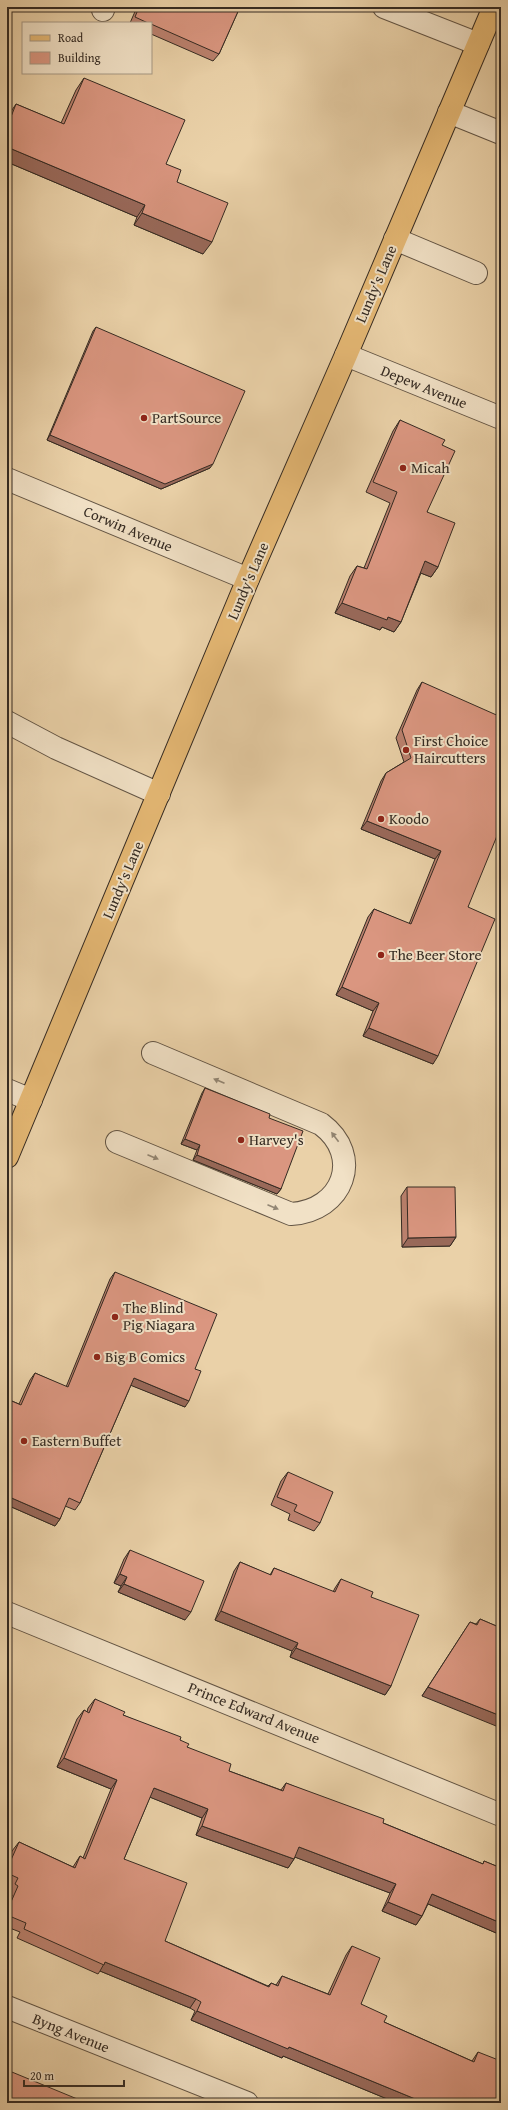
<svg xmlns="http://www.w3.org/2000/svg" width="508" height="2110" viewBox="0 0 508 2110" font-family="'Gentium Book Plus',serif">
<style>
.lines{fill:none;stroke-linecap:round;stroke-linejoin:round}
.minor-casing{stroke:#625444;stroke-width:24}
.major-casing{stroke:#342a22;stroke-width:24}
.minor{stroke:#f1e1c6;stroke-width:22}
.major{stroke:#e5b874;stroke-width:22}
.wall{fill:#bb816e;stroke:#342a22}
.shaded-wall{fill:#99695a;stroke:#342a22}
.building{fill:#da9680;stroke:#342a22}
.oneway{fill:#928674}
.poi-dot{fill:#8f2418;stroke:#f1e1c6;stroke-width:1.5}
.labels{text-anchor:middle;stroke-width:4;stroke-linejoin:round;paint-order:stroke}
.street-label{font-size:15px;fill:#342a22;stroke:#f1e1c6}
.poi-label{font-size:15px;fill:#342a22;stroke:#f1e1c6;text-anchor:start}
</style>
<rect width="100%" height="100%" fill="#ead1a8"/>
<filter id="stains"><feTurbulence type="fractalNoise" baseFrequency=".005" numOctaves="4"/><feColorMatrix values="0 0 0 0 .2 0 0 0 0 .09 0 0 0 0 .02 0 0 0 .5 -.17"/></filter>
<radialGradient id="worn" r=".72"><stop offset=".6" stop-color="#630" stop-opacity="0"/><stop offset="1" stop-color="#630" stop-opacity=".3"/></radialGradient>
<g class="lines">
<!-- minor casing -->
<g class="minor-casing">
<path id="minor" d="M 384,7 L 478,44
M 103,10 L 104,7
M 449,112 L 501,133
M 395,239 L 476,273
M 346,355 L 501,418
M 7,479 L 248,579
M 7,722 L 56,748 L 159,794
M 7,1090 L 31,1100
M 117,1142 L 291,1214 C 343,1211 364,1156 321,1124 L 153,1053
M 7,1613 L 501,1815
M 7,2007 L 247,2103"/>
</g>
<!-- major casing -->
<g class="major-casing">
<path id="major" d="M 7,1157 L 248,579 L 346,355 L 494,7"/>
</g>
<!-- minor -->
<use href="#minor" class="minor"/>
<!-- major -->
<use href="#major" class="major"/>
</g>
<!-- wall -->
<path class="wall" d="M 137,7 L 240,7 L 219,54 L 213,61 L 151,34 L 151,23 L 130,23 Z
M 84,78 L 166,164 L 177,182 L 203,254 L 134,225 L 137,217 L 7,162 L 7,118 L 8,116 L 16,104 L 61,123 L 76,90 Z
M 96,327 L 210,468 L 161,489 L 47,440 L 93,331 Z
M 400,420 L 442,445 L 427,512 L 438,567 L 431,577 L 421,573 L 401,622 L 394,632 L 382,627 L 380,630 L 335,613 L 350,576 L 357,566 L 364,568 L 390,503 L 366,492 L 393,431 Z
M 422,682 L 468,907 L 433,1064 L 363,1036 L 373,1011 L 336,995 L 368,917 L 374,909 L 409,924 L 435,859 L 361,829 L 381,781 L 386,773 L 404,762 L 396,738 L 417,690 Z
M 205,1088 L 269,1118 L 281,1189 L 277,1194 L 193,1160 L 197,1150 L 181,1144 L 202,1093 Z
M 407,1187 L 456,1237 L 450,1246 L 402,1247 L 401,1196 Z
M 115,1272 L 195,1369 L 185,1407 L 131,1385 L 80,1503 L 75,1510 L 65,1506 L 60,1519 L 55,1526 L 7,1505 L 7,1399 L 19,1404 L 30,1380 L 35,1373 L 66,1387 L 110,1279 Z
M 288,1472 L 320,1523 L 314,1531 L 288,1520 L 290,1514 L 271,1505 L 281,1481 Z
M 130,1550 L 185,1620 L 118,1592 L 121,1586 L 114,1583 L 124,1559 Z
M 240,1562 L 270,1575 L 274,1568 L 333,1592 L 335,1588 L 341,1579 L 371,1597 L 391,1686 L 385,1695 L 290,1657 L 292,1651 L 215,1620 L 234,1571 Z
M 480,1619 L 501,1628 L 422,1696 L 470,1622 L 476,1624 Z
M 95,1699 L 123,1715 L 180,1740 L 187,1747 L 229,1771 L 281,1790 L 286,1783 L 483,1864 L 484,1861 L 501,1868 L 501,1935 L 428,1904 L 422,1916 L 416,1925 L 382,1911 L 390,1893 L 295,1857 L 294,1859 L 288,1868 L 196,1835 L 202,1818 L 150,1797 L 124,1859 L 165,1941 L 268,1986 L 271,1983 L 276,1985 L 282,1976 L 328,1994 L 346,1955 L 352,1946 L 361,2004 L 384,2022 L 472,2061 L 478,2052 L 501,2103 L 397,2103 L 283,2056 L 282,2058 L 191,2020 L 195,2011 L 190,2008 L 100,1971 L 98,1974 L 17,1938 L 20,1932 L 7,1927 L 7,1906 L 12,1895 L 8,1893 L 11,1887 L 7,1885 L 7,1864 L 12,1851 L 19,1842 L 73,1867 L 80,1856 L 83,1858 L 111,1789 L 57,1767 L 77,1719 L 84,1710 L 87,1712 L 88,1708 Z"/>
<!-- shaded-wall -->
<path class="shaded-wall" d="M 7,147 L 145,205 L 137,217 L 7,162 Z
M 142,213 L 212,242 L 203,254 L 134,225 Z
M 50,435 L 213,464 L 210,468 L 161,489 L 47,440 Z
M 425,561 L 438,567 L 431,577 L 418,572 Z
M 342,603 L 388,617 L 401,622 L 394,632 L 382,627 L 380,630 L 335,613 Z
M 367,821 L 441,851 L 435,859 L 361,829 Z
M 342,987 L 379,1003 L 373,1011 L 336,995 Z
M 369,1028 L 438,1056 L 433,1064 L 363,1036 Z
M 185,1139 L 200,1145 L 197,1150 L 181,1144 Z
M 197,1155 L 281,1189 L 277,1194 L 193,1160 Z
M 456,1237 L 450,1246 L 402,1247 L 408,1238 Z
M 134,1378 L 189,1401 L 185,1407 L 130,1385 Z
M 7,1496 L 60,1519 L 55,1526 L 7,1505 Z
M 120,1574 L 127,1577 L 121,1586 L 114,1583 Z
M 124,1584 L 191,1612 L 185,1620 L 118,1592 Z
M 221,1611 L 298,1643 L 292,1651 L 215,1620 Z
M 296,1648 L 391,1686 L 385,1695 L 290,1657 Z
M 428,1687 L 501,1716 L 501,1728 L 422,1696 Z
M 64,1758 L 117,1780 L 111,1789 L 57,1767 Z
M 154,1788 L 208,1809 L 202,1818 L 147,1796 Z
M 202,1826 L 294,1859 L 288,1868 L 196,1835 Z
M 299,1847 L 396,1884 L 390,1893 L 292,1856 Z
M 432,1894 L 501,1923 L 501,1935 L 426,1903 Z
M 388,1902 L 422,1916 L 416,1925 L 382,1911 Z
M 105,1962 L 196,1999 L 190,2008 L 100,1971 Z
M 197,2011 L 289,2047 L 425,2103 L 397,2103 L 283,2056 L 282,2058 L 191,2020 Z"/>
<!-- building -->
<path class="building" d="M 139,7 L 240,7 L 219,54 L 151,24 L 151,23 L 148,23 L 135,17 Z
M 84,78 L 185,120 L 166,164 L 181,170 L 177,182 L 228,203 L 212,242 L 142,213 L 145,205 L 7,147 L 7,127 L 16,104 L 64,124 Z
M 7,211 L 11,213 L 7,223 Z
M 96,327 L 245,391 L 213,464 L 165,484 L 50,435 Z
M 400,420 L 445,440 L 442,445 L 455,451 L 427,512 L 455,523 L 438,567 L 425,561 L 401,622 L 388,617 L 387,620 L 342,603 L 357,566 L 367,569 L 397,492 L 373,482 Z
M 422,682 L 501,717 L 501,826 L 468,907 L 495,919 L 438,1056 L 369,1028 L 379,1003 L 342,987 L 374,909 L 411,924 L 441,851 L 367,821 L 386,773 L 411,758 L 402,730 Z
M 205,1088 L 270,1114 L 269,1118 L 303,1131 L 281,1189 L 197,1155 L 200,1145 L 185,1139 Z
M 407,1187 L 455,1187 L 456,1237 L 408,1238 Z
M 115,1272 L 217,1314 L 195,1369 L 201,1371 L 189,1401 L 134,1378 L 80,1503 L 69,1498 L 60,1519 L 7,1496 L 7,1399 L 21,1405 L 35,1373 L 68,1387 Z
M 288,1472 L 333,1492 L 320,1523 L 294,1511 L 297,1505 L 277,1497 Z
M 130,1550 L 204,1581 L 191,1612 L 124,1584 L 127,1577 L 120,1574 Z
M 240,1562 L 271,1575 L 274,1568 L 335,1592 L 341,1579 L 373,1592 L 371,1597 L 419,1615 L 391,1686 L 296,1648 L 298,1643 L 221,1611 Z
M 480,1619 L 501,1628 L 501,1716 L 428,1687 L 470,1622 L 477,1625 Z
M 95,1699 L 125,1712 L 123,1715 L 181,1737 L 180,1740 L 189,1744 L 187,1747 L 231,1764 L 229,1771 L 283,1791 L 286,1783 L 384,1819 L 383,1823 L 483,1864 L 484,1861 L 501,1868 L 501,1923 L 432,1894 L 422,1916 L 388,1902 L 396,1884 L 299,1847 L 294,1859 L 202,1826 L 208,1809 L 154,1788 L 124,1859 L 187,1883 L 165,1941 L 269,1987 L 271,1983 L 278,1986 L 282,1976 L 330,1995 L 352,1946 L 380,1958 L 361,2004 L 387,2016 L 384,2022 L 474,2062 L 478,2052 L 501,2061 L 501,2103 L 425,2103 L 289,2047 L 288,2049 L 197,2011 L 201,2002 L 196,1999 L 105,1962 L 104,1965 L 24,1929 L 26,1923 L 7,1915 L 7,1911 L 18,1886 L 15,1884 L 18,1878 L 7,1873 L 7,1869 L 19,1842 L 75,1868 L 80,1856 L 85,1859 L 117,1780 L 64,1758 L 84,1710 L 89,1713 Z
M 7,2070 L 87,2103 L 7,2103 Z"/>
<!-- one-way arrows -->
<defs><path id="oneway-solid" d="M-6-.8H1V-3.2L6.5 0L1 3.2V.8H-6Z"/></defs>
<g class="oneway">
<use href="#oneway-solid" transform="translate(219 1081) rotate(-157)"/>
<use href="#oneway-solid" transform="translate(335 1137) rotate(-127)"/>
<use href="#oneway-solid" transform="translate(153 1157) rotate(23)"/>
<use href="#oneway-solid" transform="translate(273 1207) rotate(23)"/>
</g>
<!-- markers -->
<g class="poi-dot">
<circle cx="144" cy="418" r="4"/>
<circle cx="403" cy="468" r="4"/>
<circle cx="406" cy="750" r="4"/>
<circle cx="381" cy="819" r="4"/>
<circle cx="381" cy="955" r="4"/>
<circle cx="241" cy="1140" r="4"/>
<circle cx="115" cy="1317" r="4"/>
<circle cx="97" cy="1357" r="4"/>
<circle cx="24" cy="1441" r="4"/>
</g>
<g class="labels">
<!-- street labels -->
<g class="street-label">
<text transform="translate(376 284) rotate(-67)" y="5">Lundy's Lane</text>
<text transform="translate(424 387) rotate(22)" y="5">Depew Avenue</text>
<text transform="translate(128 529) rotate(23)" y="5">Corwin Avenue</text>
<text transform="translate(248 581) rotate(-67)" y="5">Lundy's Lane</text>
<text transform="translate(123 880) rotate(-67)" y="5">Lundy's Lane</text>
<text transform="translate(254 1713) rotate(22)" y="5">Prince Edward Avenue</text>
<text transform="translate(71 2033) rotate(22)" y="5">Byng Avenue</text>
</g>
<!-- poi labels -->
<g class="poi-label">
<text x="152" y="423">PartSource</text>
<text x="411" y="473">Micah</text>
<text x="414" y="746">First Choice<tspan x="414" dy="17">Haircutters</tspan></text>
<text x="389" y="824">Koodo</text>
<text x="389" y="960">The Beer Store</text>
<text x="249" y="1145">Harvey's</text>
<text x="123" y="1313">The Blind<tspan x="123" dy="17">Pig Niagara</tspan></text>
<text x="105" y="1362">Big B Comics</text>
<text x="32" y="1446">Eastern Buffet</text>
</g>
</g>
<!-- margin -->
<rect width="508" height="2110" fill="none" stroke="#ead1a8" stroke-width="24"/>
<rect x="8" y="8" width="492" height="2094" fill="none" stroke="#342a22" stroke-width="2"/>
<rect x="12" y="12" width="484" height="2086" fill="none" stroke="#342a22"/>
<!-- legend -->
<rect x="22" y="22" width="130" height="52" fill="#f1e1c6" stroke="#a59884"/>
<rect x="30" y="35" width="20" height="6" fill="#e5b874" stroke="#a59884"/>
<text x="58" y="42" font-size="12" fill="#342a22">Road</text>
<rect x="30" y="52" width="20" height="12" fill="#da9680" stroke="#a59884"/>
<text x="58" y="62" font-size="12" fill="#342a22">Building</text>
<!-- scale -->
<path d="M24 2080v6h100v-6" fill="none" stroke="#342a22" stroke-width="2"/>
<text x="30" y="2080" font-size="12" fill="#342a22" stroke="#f1e1c6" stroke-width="3" paint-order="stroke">20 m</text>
<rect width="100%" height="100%" filter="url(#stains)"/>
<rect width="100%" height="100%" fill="url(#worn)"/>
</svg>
